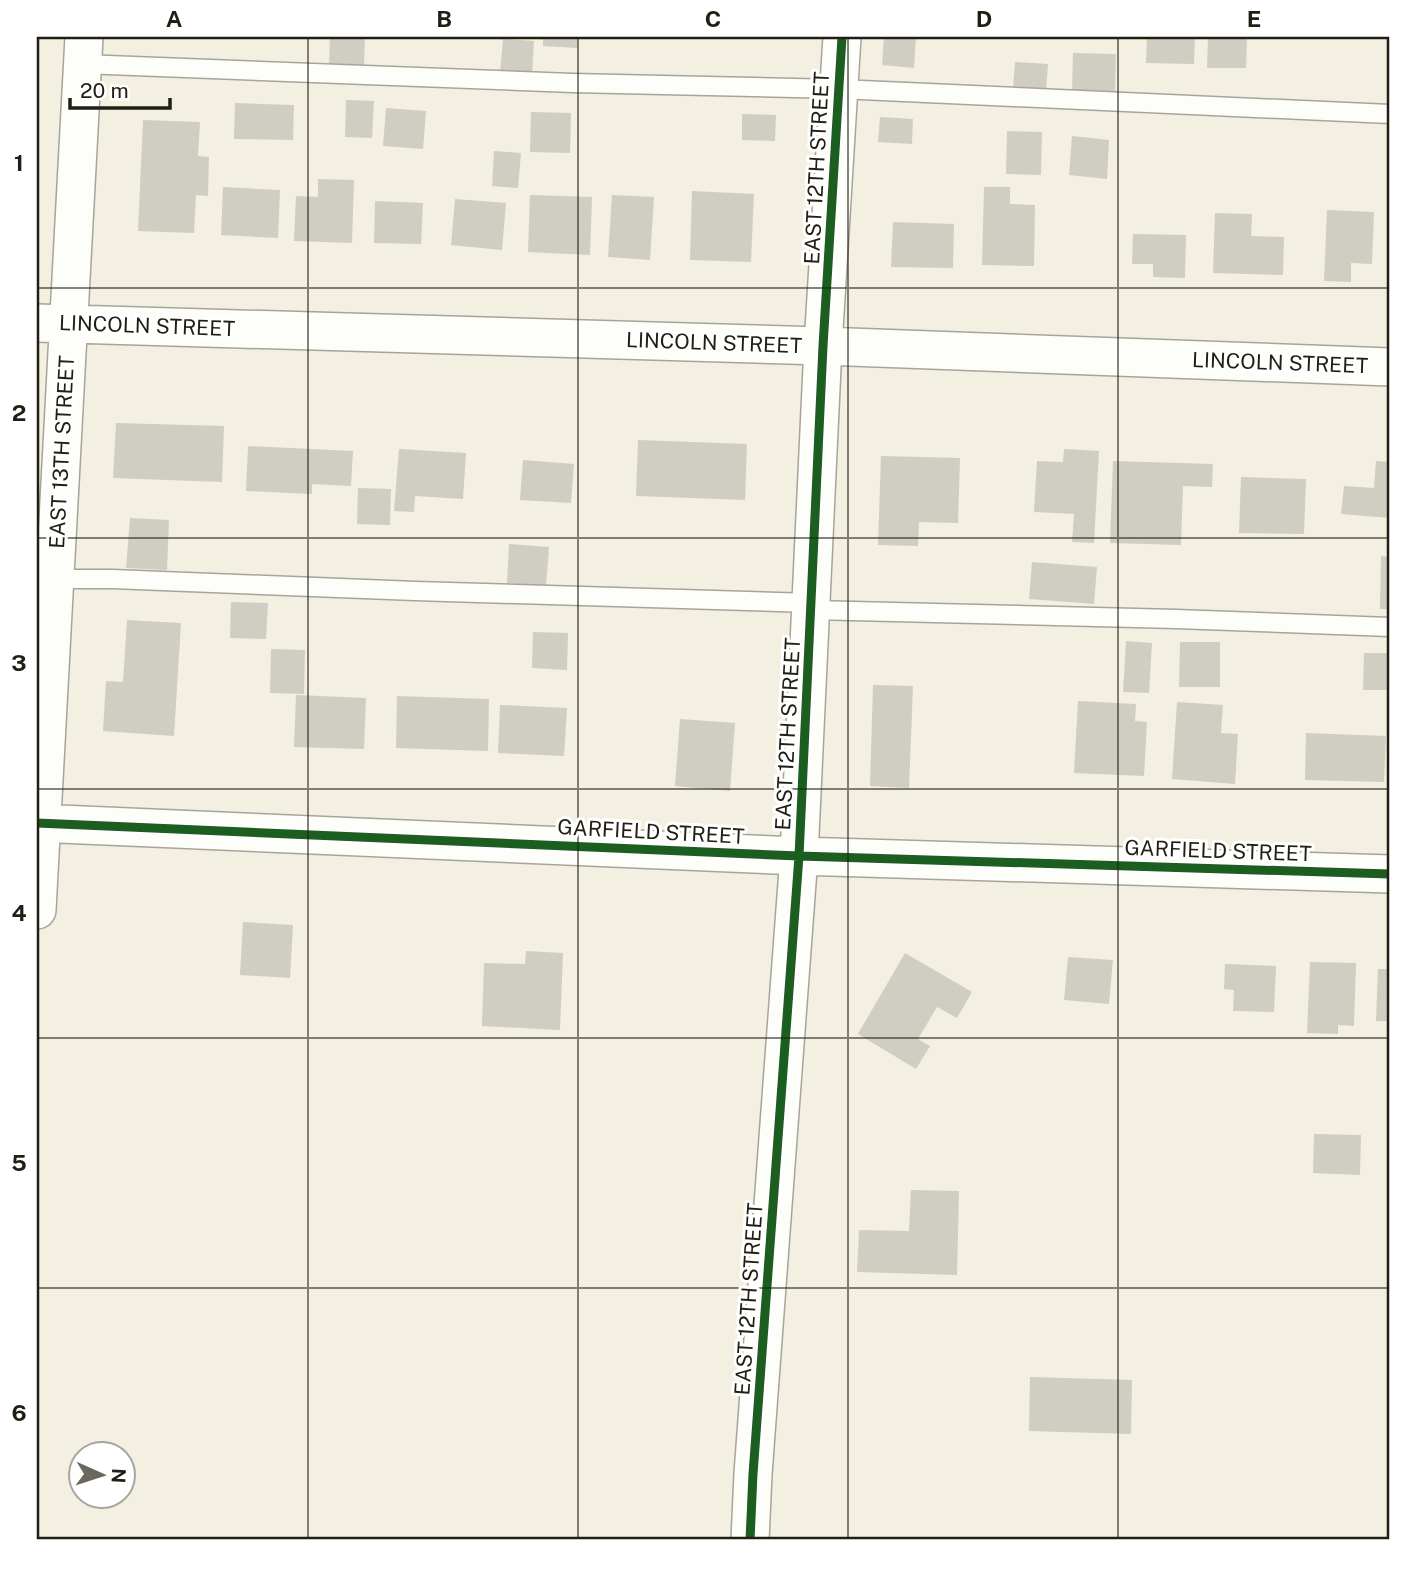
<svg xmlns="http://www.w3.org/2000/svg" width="1427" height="1577" viewBox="0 0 1427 1577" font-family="'Public Sans',sans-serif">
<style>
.building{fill:#d0cdc2}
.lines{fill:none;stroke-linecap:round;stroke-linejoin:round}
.lane-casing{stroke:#a7a499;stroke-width:21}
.street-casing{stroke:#a7a499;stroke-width:40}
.lane{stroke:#fdfdfa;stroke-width:18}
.street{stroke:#fdfdfa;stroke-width:37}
.cycleway-casing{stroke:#fff;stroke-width:13}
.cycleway{stroke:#1b5e20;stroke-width:9}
.grid{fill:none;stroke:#211e14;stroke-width:2;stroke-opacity:0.55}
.labels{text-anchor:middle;stroke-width:6;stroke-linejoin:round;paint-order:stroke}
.street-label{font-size:21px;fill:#211e14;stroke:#fff}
.neatline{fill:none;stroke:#211e14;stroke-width:2.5}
.grid-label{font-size:23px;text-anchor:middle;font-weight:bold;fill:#211e14}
</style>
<rect width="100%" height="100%" fill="#f3efe1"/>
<!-- building -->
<path class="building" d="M 330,37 L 365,37 L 364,65 L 329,64 Z
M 543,37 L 578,37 L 577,48 L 543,46 Z
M 884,37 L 916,37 L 914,68 L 882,65 Z
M 1147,37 L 1195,37 L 1194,64 L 1146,63 Z
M 1208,37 L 1247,37 L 1246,68 L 1207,68 Z
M 503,39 L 534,41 L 532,76 L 500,73 Z
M 1073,53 L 1116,54 L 1115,95 L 1072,93 Z
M 1015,62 L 1048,64 L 1046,91 L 1013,88 Z
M 346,100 L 374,101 L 372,138 L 345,137 Z
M 235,103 L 294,105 L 293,140 L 234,139 Z
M 386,108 L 426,111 L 423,149 L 383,146 Z
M 531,112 L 571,113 L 570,153 L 530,152 Z
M 742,114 L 776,115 L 775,141 L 742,140 Z
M 880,117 L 913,119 L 912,144 L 878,142 Z
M 143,120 L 200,122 L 198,156 L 209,157 L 208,196 L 196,195 L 194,233 L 138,231 Z
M 1007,131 L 1042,132 L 1041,175 L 1006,174 Z
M 1072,136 L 1109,140 L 1107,179 L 1069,175 Z
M 494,151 L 521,153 L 518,188 L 492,186 Z
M 318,179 L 354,180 L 352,243 L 294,241 L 296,196 L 318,197 Z
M 223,187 L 280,190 L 278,238 L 221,235 Z
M 984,187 L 1010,187 L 1010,204 L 1035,205 L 1034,266 L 982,265 Z
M 692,191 L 754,194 L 751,262 L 690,260 Z
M 530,195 L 592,197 L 590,255 L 528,252 Z
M 612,195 L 654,197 L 650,260 L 608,257 Z
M 455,199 L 506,203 L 502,250 L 451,245 Z
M 375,201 L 423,203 L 421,244 L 374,243 Z
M 1327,210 L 1374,212 L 1372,264 L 1351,263 L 1351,282 L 1324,281 Z
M 1215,213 L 1252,214 L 1251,236 L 1284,237 L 1283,275 L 1213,273 Z
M 893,222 L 954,224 L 953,268 L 891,267 Z
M 1133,234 L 1186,235 L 1185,278 L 1153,277 L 1153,264 L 1132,264 Z
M 116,423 L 224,426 L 222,482 L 113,478 Z
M 638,440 L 747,444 L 745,500 L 636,496 Z
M 248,446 L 353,451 L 351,486 L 312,484 L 312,494 L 246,491 Z
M 399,449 L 466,453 L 463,499 L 415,496 L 414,512 L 394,511 Z
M 1064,449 L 1099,451 L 1094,543 L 1072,542 L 1074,514 L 1034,512 L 1037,461 L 1063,462 Z
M 881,456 L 960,458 L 958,523 L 919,522 L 918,546 L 878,545 Z
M 523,460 L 574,464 L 571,503 L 520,500 Z
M 1113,461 L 1213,464 L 1212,487 L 1183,486 L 1181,545 L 1110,543 Z
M 1376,461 L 1390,462 L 1390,518 L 1341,514 L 1344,486 L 1374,488 Z
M 1241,477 L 1306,479 L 1304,534 L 1239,533 Z
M 358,488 L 391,489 L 390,525 L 357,524 Z
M 130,518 L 169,520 L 167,570 L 126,568 Z
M 509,544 L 549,547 L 546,586 L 507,583 Z
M 1381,556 L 1390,557 L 1390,609 L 1380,609 Z
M 1032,562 L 1097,567 L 1094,604 L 1029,599 Z
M 231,602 L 268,603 L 266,639 L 230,638 Z
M 127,620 L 181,623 L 174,736 L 103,731 L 106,681 L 123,682 Z
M 533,632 L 568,633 L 567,670 L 532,668 Z
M 1126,641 L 1152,643 L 1149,693 L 1123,692 Z
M 1180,642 L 1220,642 L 1220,687 L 1179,687 Z
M 271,649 L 305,650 L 304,694 L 270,693 Z
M 1364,653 L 1390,653 L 1390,690 L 1363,690 Z
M 873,685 L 913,686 L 909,788 L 870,786 Z
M 296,695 L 366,698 L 364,749 L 294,747 Z
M 397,696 L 489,699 L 488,751 L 396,748 Z
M 1078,701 L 1136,704 L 1135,721 L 1147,722 L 1144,776 L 1074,773 Z
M 1177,702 L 1223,705 L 1221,733 L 1238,734 L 1235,784 L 1172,779 Z
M 500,705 L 567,708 L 564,756 L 498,753 Z
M 680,719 L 735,723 L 730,791 L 675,786 Z
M 1306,733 L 1386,736 L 1384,782 L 1305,780 Z
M 243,922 L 293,925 L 290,978 L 240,975 Z
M 526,951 L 563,953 L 560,1030 L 482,1026 L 484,963 L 525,964 Z
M 905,953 L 972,992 L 957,1018 L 937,1007 L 918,1039 L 930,1046 L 916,1069 L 858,1034 Z
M 1068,957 L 1113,960 L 1109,1004 L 1064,1000 Z
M 1310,962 L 1356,963 L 1354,1026 L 1338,1025 L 1338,1034 L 1307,1033 Z
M 1225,964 L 1276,966 L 1274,1012 L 1233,1011 L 1234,990 L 1224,989 Z
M 1378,969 L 1390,969 L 1390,1021 L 1376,1021 Z
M 1314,1134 L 1361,1135 L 1360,1175 L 1313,1173 Z
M 911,1190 L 959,1191 L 957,1275 L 857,1272 L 859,1230 L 909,1231 Z
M 1030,1377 L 1132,1380 L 1131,1434 L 1029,1431 Z"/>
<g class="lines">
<!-- lane casing -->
<g class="lane-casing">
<path id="lane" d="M 82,64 L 572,83 L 839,89 L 1390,114
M 51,579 L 112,579 L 415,591 L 812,603
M 811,610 L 1176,619 L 1390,627"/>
</g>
<!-- street casing -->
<g class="street-casing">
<path id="street" d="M 37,323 L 823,346 L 1390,367
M 37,823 L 799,856 L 1390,874
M 37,910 L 84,37
M 750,1540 L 753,1474 L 799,856 L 823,346 L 842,37"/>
</g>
<!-- lane -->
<use href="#lane" class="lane"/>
<!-- street -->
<use href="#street" class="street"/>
<!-- cycleway casing -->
<g class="cycleway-casing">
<path id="cycleway" d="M 37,823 L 799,856 L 1390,874
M 750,1540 L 753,1474 L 799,856 L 823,346 L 842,37"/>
</g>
<!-- cycleway -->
<use href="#cycleway" class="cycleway"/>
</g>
<!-- grid -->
<path class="grid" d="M 308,37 L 308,1540M 578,37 L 578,1540M 848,37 L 848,1540M 1118,37 L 1118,1540M 37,288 L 1390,288M 37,538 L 1390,538M 37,789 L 1390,789M 37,1038 L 1390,1038M 37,1288 L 1390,1288"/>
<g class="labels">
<!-- street labels -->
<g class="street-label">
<text transform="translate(817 168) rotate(-87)" y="7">EAST 12TH STREET</text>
<text transform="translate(147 326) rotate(2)" y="7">LINCOLN STREET</text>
<text transform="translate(714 343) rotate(2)" y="7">LINCOLN STREET</text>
<text transform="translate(1280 363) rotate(2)" y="7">LINCOLN STREET</text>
<text transform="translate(62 452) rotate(-87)" y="7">EAST 13TH STREET</text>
<text transform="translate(788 734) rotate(-87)" y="7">EAST 12TH STREET</text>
<text transform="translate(651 832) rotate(3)" y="7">GARFIELD STREET</text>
<text transform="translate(1218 851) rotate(2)" y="7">GARFIELD STREET</text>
<text transform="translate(749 1299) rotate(-86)" y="7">EAST 12TH STREET</text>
</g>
</g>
<!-- border -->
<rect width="1427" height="1577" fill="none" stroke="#ffffff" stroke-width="77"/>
<!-- north arrow -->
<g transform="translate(102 1475) rotate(93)"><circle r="33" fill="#ffffff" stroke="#a6a5a1" stroke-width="2"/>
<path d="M0-5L12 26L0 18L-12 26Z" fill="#6a675c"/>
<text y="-10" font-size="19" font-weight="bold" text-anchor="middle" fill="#211e14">N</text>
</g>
<!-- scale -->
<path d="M70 98v10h100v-10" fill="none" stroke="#211e14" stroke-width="3.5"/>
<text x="80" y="98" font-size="21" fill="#211e14" stroke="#ffffff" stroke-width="5" paint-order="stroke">20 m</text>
<rect x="38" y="38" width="1350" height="1500" class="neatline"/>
<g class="grid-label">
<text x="174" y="27">A</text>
<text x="444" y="27">B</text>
<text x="713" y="27">C</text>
<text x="984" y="27">D</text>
<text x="1254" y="27">E</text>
<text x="19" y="171">1</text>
<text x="19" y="421">2</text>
<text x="19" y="671">3</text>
<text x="19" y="921">4</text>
<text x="19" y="1171">5</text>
<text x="19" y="1421">6</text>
</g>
</svg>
